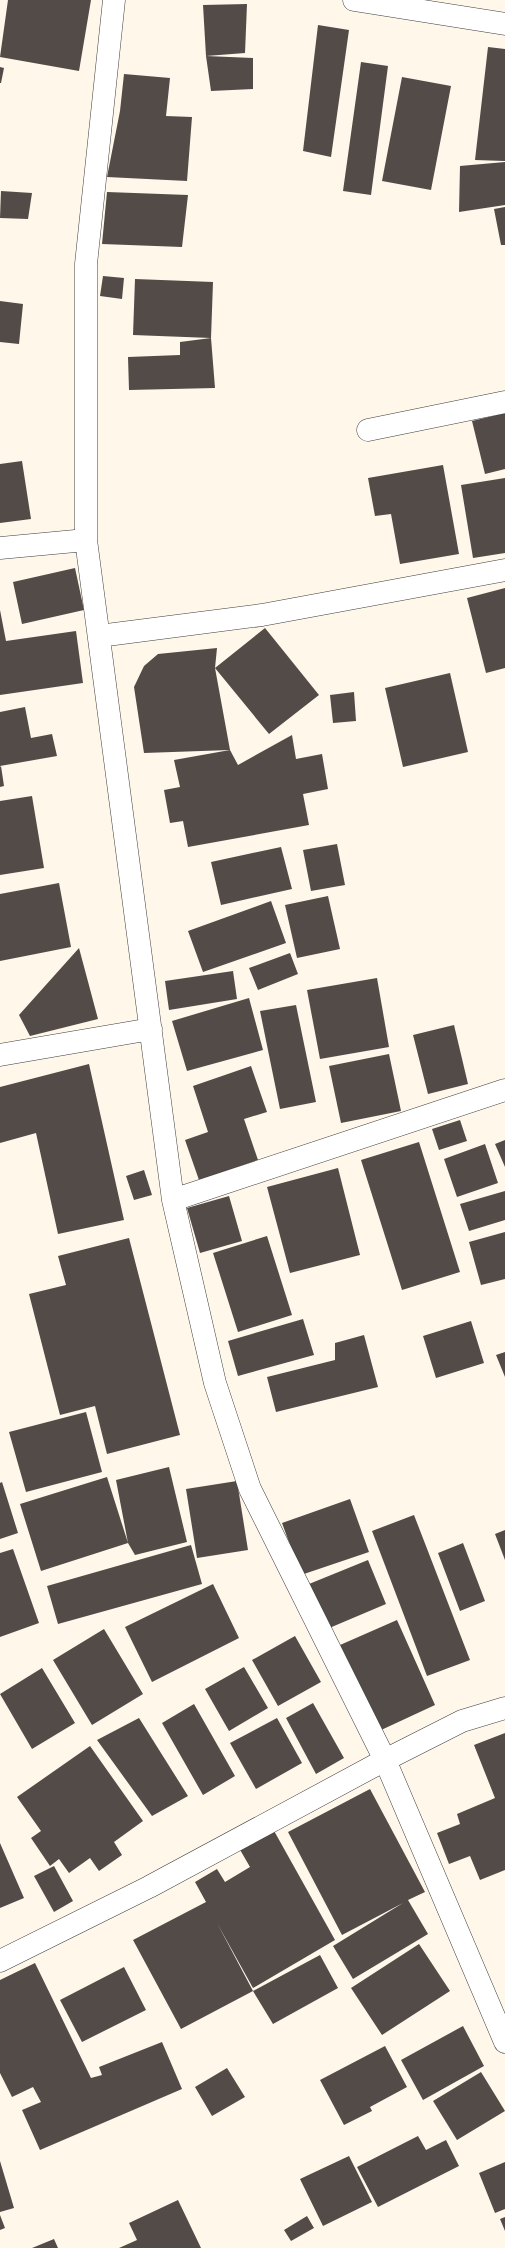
<svg xmlns="http://www.w3.org/2000/svg" width="505" height="2248" viewBox="0 0 505 2248" font-family="'Times New Roman',serif">
<style>
.building{fill:#534b48}
.lines{fill:none;stroke-linecap:round;stroke-linejoin:round}
.minor-casing{stroke:#3e3e3e;stroke-width:23}
.minor{stroke:#fff;stroke-width:22}
</style>
<rect width="100%" height="100%" fill="#fef7ea"/>
<!-- building -->
<path class="building" d="M 8,0 L 91,0 L 79,71 L 0,57 Z
M 247,4 L 245,53 L 206,56 L 203,5 Z
M 318,25 L 349,30 L 331,157 L 303,151 Z
M 488,47 L 505,49 L 505,161 L 475,160 Z
M 206,56 L 253,58 L 253,89 L 211,91 Z
M 361,62 L 388,66 L 371,195 L 343,191 Z
M 0,67 L 4,68 L 1,83 L 0,83 Z
M 124,74 L 170,78 L 166,116 L 192,117 L 187,181 L 107,177 L 120,111 Z
M 402,77 L 451,86 L 431,190 L 382,181 Z
M 505,162 L 505,205 L 459,212 L 460,166 Z
M 1,191 L 32,193 L 28,219 L 0,218 Z
M 107,192 L 188,195 L 182,247 L 102,244 Z
M 505,207 L 505,245 L 501,245 L 494,209 Z
M 103,276 L 124,278 L 122,299 L 100,296 Z
M 135,279 L 213,282 L 211,338 L 215,388 L 129,390 L 128,357 L 180,355 L 180,342 L 211,338 L 133,335 Z
M 0,301 L 23,304 L 19,344 L 0,342 Z
M 505,413 L 505,469 L 485,474 L 472,421 Z
M 22,461 L 31,519 L 0,523 L 0,464 Z
M 443,465 L 459,554 L 400,564 L 391,514 L 375,516 L 368,478 Z
M 505,478 L 505,553 L 473,558 L 461,485 Z
M 75,568 L 84,610 L 22,624 L 13,582 Z
M 505,588 L 505,668 L 486,673 L 467,598 Z
M 0,610 L 6,641 L 76,631 L 83,683 L 0,695 Z
M 265,628 L 319,695 L 269,734 L 215,668 L 230,750 L 144,753 L 134,687 L 144,666 L 158,654 L 217,648 L 215,668 Z
M 450,673 L 468,752 L 403,767 L 385,688 Z
M 354,692 L 356,721 L 333,723 L 330,695 Z
M 25,707 L 31,738 L 52,734 L 57,756 L 0,766 L 0,712 Z
M 292,735 L 296,759 L 322,754 L 328,789 L 303,794 L 309,825 L 188,847 L 183,821 L 170,823 L 164,790 L 180,787 L 174,760 L 230,750 L 238,765 Z
M 1,766 L 4,786 L 0,787 L 0,767 Z
M 32,796 L 44,868 L 0,875 L 0,801 Z
M 337,844 L 345,885 L 311,891 L 303,850 Z
M 281,847 L 292,889 L 221,905 L 211,862 Z
M 59,883 L 71,947 L 0,961 L 0,894 Z
M 328,896 L 340,949 L 297,958 L 285,905 Z
M 271,901 L 286,943 L 203,972 L 188,931 Z
M 79,948 L 98,1019 L 30,1036 L 19,1015 Z
M 290,953 L 298,974 L 258,990 L 249,968 Z
M 233,971 L 237,999 L 169,1010 L 165,981 Z
M 377,978 L 389,1047 L 320,1059 L 307,990 Z
M 249,998 L 263,1050 L 187,1071 L 172,1021 Z
M 296,1005 L 316,1102 L 280,1109 L 260,1011 Z
M 454,1025 L 468,1084 L 428,1094 L 413,1035 Z
M 389,1054 L 401,1111 L 341,1123 L 329,1066 Z
M 89,1064 L 124,1220 L 58,1234 L 36,1133 L 0,1143 L 0,1087 Z
M 251,1066 L 267,1112 L 244,1119 L 258,1160 L 199,1180 L 185,1140 L 208,1132 L 193,1086 Z
M 460,1120 L 467,1141 L 439,1150 L 432,1129 Z
M 505,1140 L 505,1167 L 495,1144 Z
M 419,1142 L 460,1272 L 402,1290 L 361,1160 Z
M 485,1144 L 498,1183 L 457,1197 L 444,1159 Z
M 338,1168 L 360,1255 L 290,1273 L 267,1187 Z
M 144,1170 L 152,1195 L 134,1200 L 126,1176 Z
M 505,1191 L 505,1220 L 469,1231 L 460,1204 Z
M 229,1196 L 242,1241 L 200,1253 L 187,1208 Z
M 505,1232 L 505,1279 L 481,1285 L 469,1242 Z
M 267,1236 L 292,1315 L 238,1332 L 213,1253 Z
M 129,1238 L 180,1435 L 107,1454 L 95,1406 L 60,1415 L 29,1294 L 66,1285 L 58,1256 Z
M 303,1319 L 314,1355 L 238,1376 L 228,1341 Z
M 471,1321 L 484,1363 L 436,1378 L 423,1336 Z
M 364,1335 L 378,1387 L 276,1412 L 267,1377 L 335,1360 L 335,1343 Z
M 505,1352 L 505,1377 L 496,1355 Z
M 86,1412 L 102,1472 L 26,1492 L 9,1432 Z
M 169,1467 L 187,1542 L 135,1555 L 128,1543 L 41,1571 L 20,1504 L 107,1477 L 128,1543 L 116,1480 Z
M 237,1481 L 248,1550 L 197,1558 L 186,1489 Z
M 2,1482 L 18,1533 L 0,1539 L 0,1483 Z
M 350,1499 L 369,1552 L 301,1575 L 282,1523 Z
M 414,1515 L 470,1660 L 427,1676 L 372,1531 Z
M 505,1530 L 505,1560 L 495,1534 Z
M 463,1543 L 485,1601 L 460,1611 L 438,1553 Z
M 191,1545 L 202,1584 L 58,1624 L 47,1586 Z
M 13,1549 L 39,1623 L 0,1637 L 0,1553 Z
M 368,1560 L 386,1604 L 327,1629 L 309,1584 Z
M 213,1584 L 239,1638 L 152,1682 L 125,1627 Z
M 397,1620 L 435,1705 L 379,1731 L 340,1645 Z
M 104,1629 L 143,1694 L 92,1725 L 53,1660 Z
M 295,1636 L 321,1682 L 278,1706 L 252,1660 Z
M 244,1667 L 268,1708 L 229,1731 L 205,1689 Z
M 42,1668 L 75,1723 L 32,1749 L 0,1694 Z
M 313,1703 L 344,1758 L 316,1774 L 286,1718 Z
M 194,1704 L 235,1776 L 203,1795 L 162,1723 Z
M 139,1718 L 188,1796 L 152,1816 L 97,1740 Z
M 277,1718 L 302,1763 L 256,1789 L 230,1743 Z
M 505,1733 L 505,1870 L 480,1880 L 470,1856 L 449,1864 L 437,1833 L 460,1824 L 457,1814 L 495,1798 L 474,1745 Z
M 90,1746 L 143,1821 L 114,1842 L 122,1855 L 99,1871 L 90,1858 L 69,1873 L 59,1859 L 50,1866 L 31,1838 L 41,1831 L 17,1797 Z
M 370,1789 L 425,1892 L 408,1900 L 428,1934 L 353,1979 L 333,1946 L 403,1903 L 342,1935 L 288,1832 Z
M 273,1829 L 335,1940 L 253,1988 L 217,1923 L 253,1991 L 320,1955 L 338,1988 L 273,2024 L 253,1991 L 181,2029 L 133,1940 L 206,1902 L 195,1882 L 217,1869 L 225,1882 L 250,1867 L 239,1848 Z
M 0,1843 L 24,1898 L 0,1908 Z
M 54,1866 L 73,1901 L 54,1912 L 34,1876 Z
M 419,1944 L 450,1991 L 382,2035 L 351,1988 Z
M 35,1963 L 91,2078 L 102,2075 L 99,2067 L 162,2042 L 182,2089 L 40,2150 L 22,2110 L 41,2102 L 33,2087 L 12,2097 L 0,2073 L 0,1980 Z
M 124,1967 L 146,2010 L 82,2042 L 60,2000 Z
M 463,2026 L 484,2066 L 423,2100 L 401,2060 Z
M 385,2046 L 407,2087 L 370,2107 L 372,2111 L 344,2125 L 320,2080 Z
M 227,2068 L 245,2097 L 212,2116 L 195,2087 Z
M 481,2072 L 505,2111 L 457,2140 L 433,2101 Z
M 418,2136 L 426,2150 L 446,2140 L 459,2166 L 378,2207 L 357,2167 Z
M 349,2156 L 372,2202 L 323,2226 L 300,2179 Z
M 0,2161 L 14,2208 L 0,2212 Z
M 505,2162 L 505,2209 L 495,2213 L 479,2173 Z
M 178,2200 L 201,2248 L 119,2248 L 137,2240 L 129,2223 Z
M 0,2215 L 5,2228 L 0,2230 Z
M 307,2216 L 314,2228 L 291,2241 L 284,2230 Z
M 505,2217 L 505,2231 L 500,2219 Z
M 54,2239 L 58,2248 L 32,2248 Z"/>
<g class="lines">
<!-- minor casing -->
<g class="minor-casing">
<path id="minor" d="M 114,0 L 86,264 L 86,540 L 173,1200 L 215,1383 L 250,1489 L 385,1760 L 505,2042
M 354,0 L 505,24
M 368,430 L 505,402
M 0,548 L 86,540
M 99,636 L 262,615 L 505,570
M 0,1055 L 151,1029
M 173,1200 L 505,1090
M 0,1961 L 149,1887 L 385,1760 L 462,1721 L 505,1708"/>
</g>
<!-- minor -->
<use href="#minor" class="minor"/>
</g>
</svg>
